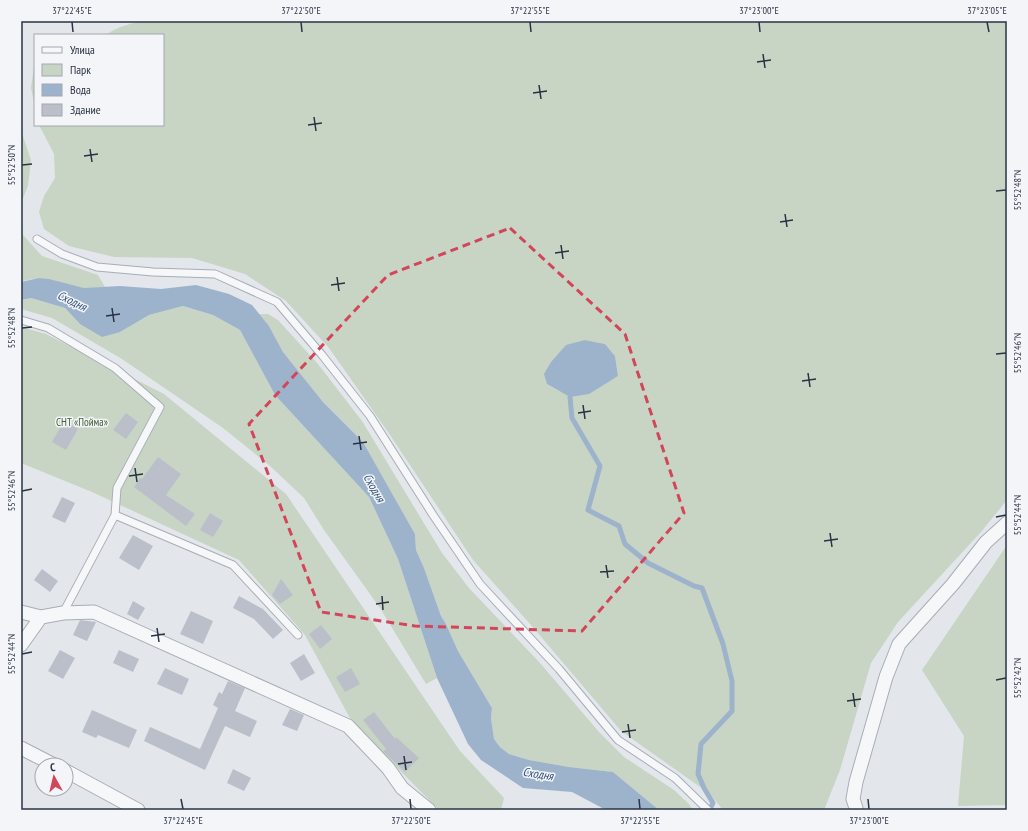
<svg xmlns="http://www.w3.org/2000/svg" width="1028" height="831" viewBox="0 0 1028 831" font-family="'PT Sans Narrow',sans-serif">
<style>
.green{fill:#c8d5c4;fill-rule:evenodd}
.water{fill:#9db3cc}
.lines{fill:none;stroke-linecap:round;stroke-linejoin:round}
.stream{stroke:#9db3cc;stroke-width:5}
.building{fill:#babfc9}
.service-casing{stroke:#a8adb6;stroke-width:9}
.minor-casing{stroke:#a8adb6;stroke-width:15}
.service{stroke:#f6f7f9;stroke-width:7}
.minor{stroke:#f6f7f9;stroke-width:13}
.marked{fill:none;stroke:#d34558;stroke-width:3;stroke-dasharray:8 5;stroke-linejoin:round}
.ticks{fill:none;stroke:#2a3344;stroke-width:1.5}
.labels{text-anchor:middle;stroke-width:3;stroke-linejoin:round;paint-order:stroke}
.park-label{font-size:11px;fill:#3e6037;stroke:#f3f5f8}
.water-label{font-size:12px;font-style:italic;fill:#32517a;stroke:#f3f5f8}
.neatline{fill:none;stroke:#2a3344;stroke-width:1.5}
.ticks-label{font-size:10px;text-anchor:middle;fill:#2a3344}
</style>
<rect width="100%" height="100%" fill="#e3e6eb"/>
<!-- green -->
<path class="green" d="M 147,21 L 1007,21 L 1007,500 L 981,532 L 898,622 L 871,663 L 840,770 L 824,810 L 723,810 L 710,794 L 621,731 L 531,625 L 473,560 L 388,432 L 329,348 L 286,301 L 245,274 L 192,258 L 114,257 L 69,246 L 44,229 L 39,212 L 44,196 L 55,178 L 54,154 L 39,125 L 163,125 L 163,35 L 105,35 C 118,27 132,22 147,21 ZM 585,340 L 605,344 L 615,356 L 618,376 L 607,382 L 559,391 L 547,384 Z
M 35,59 L 35,107 L 31,88 Z
M 21,130 L 31,160 L 28,186 L 21,203 Z
M 21,219 L 23,235 L 42,256 L 98,275 L 105,287 C 98,287 90,289 83,288 C 58,284 48,273 21,282 Z
M 31,298 L 65,308 L 80,324 L 120,332 L 149,315 L 183,306 L 213,315 L 240,330 L 275,395 L 369,497 L 398,559 L 437,678 L 426,684 L 380,608 L 324,530 L 304,498 L 269,465 L 223,428 L 122,359 L 52,318 L 21,309 L 21,300 Z
M 259,314 L 268,314 L 278,320 L 318,364 L 362,421 L 442,553 L 469,588 L 540,663 L 599,732 L 624,757 L 674,790 L 689,804 L 693,810 L 659,810 L 613,772 L 569,767 L 529,760 L 509,754 L 500,747 L 494,739 L 491,718 L 492,708 L 458,651 L 446,624 L 441,616 L 424,568 L 416,550 L 415,534 L 363,442 L 323,402 L 283,352 L 269,326 Z
M 21,327 L 46,334 L 164,394 L 286,494 L 460,751 L 504,798 L 501,810 L 439,810 L 352,722 L 305,635 L 239,560 L 92,492 L 21,463 Z
M 1007,545 L 1007,805 L 958,806 L 964,736 L 922,670 Z"/>
<!-- water -->
<path class="water" d="M 39,278 L 49,279 L 84,288 L 120,286 L 161,289 L 196,285 L 229,294 L 252,305 L 269,326 L 283,352 L 323,402 L 363,442 L 415,534 L 416,550 L 424,568 L 441,616 L 446,624 L 458,651 L 492,708 L 491,718 L 494,739 L 500,747 L 509,754 L 529,760 L 569,767 L 613,772 L 659,810 L 606,810 L 572,792 L 523,788 L 481,760 L 468,744 L 437,678 L 398,559 L 369,497 L 275,395 L 240,330 L 213,315 L 183,306 L 149,315 L 120,332 L 102,337 L 80,324 L 65,308 L 31,298 L 21,300 L 21,282 Z
M 585,340 L 605,344 L 615,356 L 618,376 L 589,394 L 570,397 L 547,384 L 544,374 L 551,362 L 566,345 Z"/>
<g class="lines">
<!-- stream -->
<path class="stream" d="M 570,397 L 572,418 L 600,466 L 588,510 L 619,526 L 625,544 L 648,563 L 694,586 L 702,588 L 723,644 L 732,681 L 732,711 L 701,744 L 698,774 L 704,788 L 713,803 L 711,807"/>
</g>
<!-- building -->
<path class="building" d="M 126,413 L 138,422 L 126,439 L 113,430 Z
M 64,421 L 78,429 L 66,450 L 52,442 Z
M 158,457 L 181,474 L 166,495 L 195,514 L 186,526 L 134,487 L 140,478 L 142,479 Z
M 62,497 L 75,503 L 65,523 L 52,517 Z
M 210,513 L 223,521 L 213,537 L 200,530 Z
M 133,535 L 153,546 L 139,570 L 119,558 Z
M 42,569 L 58,581 L 50,592 L 34,580 Z
M 281,579 L 293,595 L 280,604 L 272,595 Z
M 239,596 L 263,609 L 283,630 L 273,639 L 254,619 L 233,608 Z
M 133,601 L 145,608 L 138,620 L 127,614 Z
M 191,611 L 213,621 L 203,644 L 180,634 Z
M 80,620 L 96,622 L 87,641 L 73,635 Z
M 321,625 L 332,639 L 320,649 L 309,634 Z
M 60,650 L 75,658 L 63,679 L 48,671 Z
M 119,650 L 139,659 L 133,672 L 113,663 Z
M 304,654 L 315,673 L 301,681 L 290,663 Z
M 165,668 L 189,679 L 182,695 L 157,684 Z
M 351,668 L 360,684 L 345,692 L 336,677 Z
M 228,681 L 245,688 L 235,711 L 257,721 L 250,737 L 225,726 L 205,770 L 144,741 L 150,727 L 200,749 L 218,708 L 213,705 L 219,692 L 222,694 Z
M 290,709 L 304,715 L 297,731 L 282,725 Z
M 92,710 L 137,730 L 129,748 L 98,735 L 96,738 L 82,732 Z
M 374,712 L 395,739 L 396,737 L 419,758 L 405,772 L 383,751 L 386,749 L 363,720 Z
M 233,769 L 251,778 L 244,791 L 227,783 Z"/>
<g class="lines">
<!-- service casing -->
<g class="service-casing">
<path id="service" d="M 37,239 L 62,254 L 97,267 L 153,272 L 215,274 L 277,302 L 322,355 L 370,416 L 433,515 L 480,584 L 559,669 L 618,740 L 675,778 L 708,810
M 21,320 L 48,328 L 115,368 L 160,407 L 117,488 L 115,515
M 63,613 L 115,515 L 233,565 L 298,635"/>
</g>
<!-- minor casing -->
<g class="minor-casing">
<path id="minor" d="M 21,612 L 41,617
M 21,645 L 41,617 L 63,613 L 94,612 L 348,726 L 388,768 L 402,788 L 429,810
M 21,748 L 54,765
M 66,771 L 138,810
M 856,810 L 856,808 L 853,799 L 856,782 L 886,677 L 899,644 L 953,584 L 986,542 L 1007,523"/>
</g>
<!-- service -->
<use href="#service" class="service"/>
<!-- minor -->
<use href="#minor" class="minor"/>
</g>
<!-- marked area -->
<path class="marked" d="M 510,228 L 625,334 L 684,513 L 582,631 L 415,626 L 321,612 L 249,424 L 388,275 Z"/>
<!-- ticks -->
<path class="ticks" d="M 72,22 L 73,32M 301,22 L 302,32M 530,22 L 531,32M 759,22 L 760,32M 987,22 L 989,32M 763,54 L 765,68M 757,62 L 771,60M 539,85 L 541,99M 533,93 L 547,91M 314,117 L 316,131M 308,125 L 322,123M 90,149 L 92,162M 84,156 L 98,154M 22,165 L 32,164M 996,191 L 1006,190M 785,214 L 787,227M 780,222 L 793,220M 561,245 L 563,259M 555,253 L 569,251M 337,277 L 339,291M 331,285 L 345,283M 112,308 L 114,322M 106,316 L 120,314M 22,328 L 32,327M 996,354 L 1006,353M 808,373 L 810,387M 802,381 L 816,379M 583,405 L 585,419M 578,413 L 591,411M 359,436 L 361,450M 353,444 L 367,442M 135,468 L 137,482M 129,476 L 143,474M 22,491 L 32,489M 996,517 L 1006,515M 830,533 L 832,547M 824,541 L 838,539M 606,565 L 608,578M 600,572 L 614,571M 382,596 L 383,610M 376,604 L 389,602M 157,628 L 159,642M 151,636 L 165,634M 22,654 L 32,652M 996,680 L 1006,678M 853,693 L 855,707M 847,701 L 861,699M 628,724 L 630,738M 622,732 L 636,730M 404,756 L 406,770M 398,764 L 412,762M 181,799 L 183,809M 410,799 L 411,809M 639,799 L 640,809M 868,799 L 869,809"/>
<g class="labels">
<!-- park labels -->
<g class="park-label">
<text x="82" y="426">СНТ «Пойма»</text>
</g>
<!-- water labels -->
<g class="water-label">
<text transform="translate(72 301) rotate(26)" y="4">Сходня</text>
<text transform="translate(374 488) rotate(60)" y="4">Сходня</text>
<text transform="translate(538 774) rotate(9)" y="4">Сходня</text>
</g>
</g>
<!-- border -->
<rect width="1028" height="831" fill="none" stroke="#f3f5f8" stroke-width="44"/>
<!-- legend -->
<rect x="34" y="34" width="130" height="92" fill="#f3f5f8" stroke="#a3a7b0"/>
<rect x="42" y="47" width="20" height="6" fill="#f6f7f9" stroke="#a3a7b0"/>
<text x="70" y="54" font-size="12" fill="#2a3344">Улица</text>
<rect x="42" y="64" width="20" height="12" fill="#c8d5c4" stroke="#a3a7b0"/>
<text x="70" y="74" font-size="12" fill="#2a3344">Парк</text>
<rect x="42" y="84" width="20" height="12" fill="#9db3cc" stroke="#a3a7b0"/>
<text x="70" y="94" font-size="12" fill="#2a3344">Вода</text>
<rect x="42" y="104" width="20" height="12" fill="#babfc9" stroke="#a3a7b0"/>
<text x="70" y="114" font-size="12" fill="#2a3344">Здание</text>
<!-- north arrow -->
<g transform="translate(54 777) rotate(352)"><circle r="19" fill="#f3f5f8" stroke="#a3a7b0"/>
<path d="M0-3L7 15L0 10L-7 15Z" fill="#d34558"/>
<text y="-6" font-size="11" font-weight="bold" text-anchor="middle" fill="#2a3344">С</text>
</g>
<rect x="22" y="22" width="984" height="787" class="neatline"/>
<g class="ticks-label">
<text x="72" y="14">37°22'45"E</text>
<text x="301" y="14">37°22'50"E</text>
<text x="530" y="14">37°22'55"E</text>
<text x="759" y="14">37°23'00"E</text>
<text x="987" y="14">37°23'05"E</text>
<text transform="translate(11 165) rotate(-90)" y="4">55°52'50"N</text>
<text transform="translate(1017 190) rotate(-90)" y="4">55°52'48"N</text>
<text transform="translate(11 328) rotate(-90)" y="4">55°52'48"N</text>
<text transform="translate(1017 353) rotate(-90)" y="4">55°52'46"N</text>
<text transform="translate(11 491) rotate(-90)" y="4">55°52'46"N</text>
<text transform="translate(1017 515) rotate(-90)" y="4">55°52'44"N</text>
<text transform="translate(11 654) rotate(-90)" y="4">55°52'44"N</text>
<text transform="translate(1017 678) rotate(-90)" y="4">55°52'42"N</text>
<text x="183" y="824">37°22'45"E</text>
<text x="411" y="824">37°22'50"E</text>
<text x="640" y="824">37°22'55"E</text>
<text x="869" y="824">37°23'00"E</text>
</g>
</svg>
